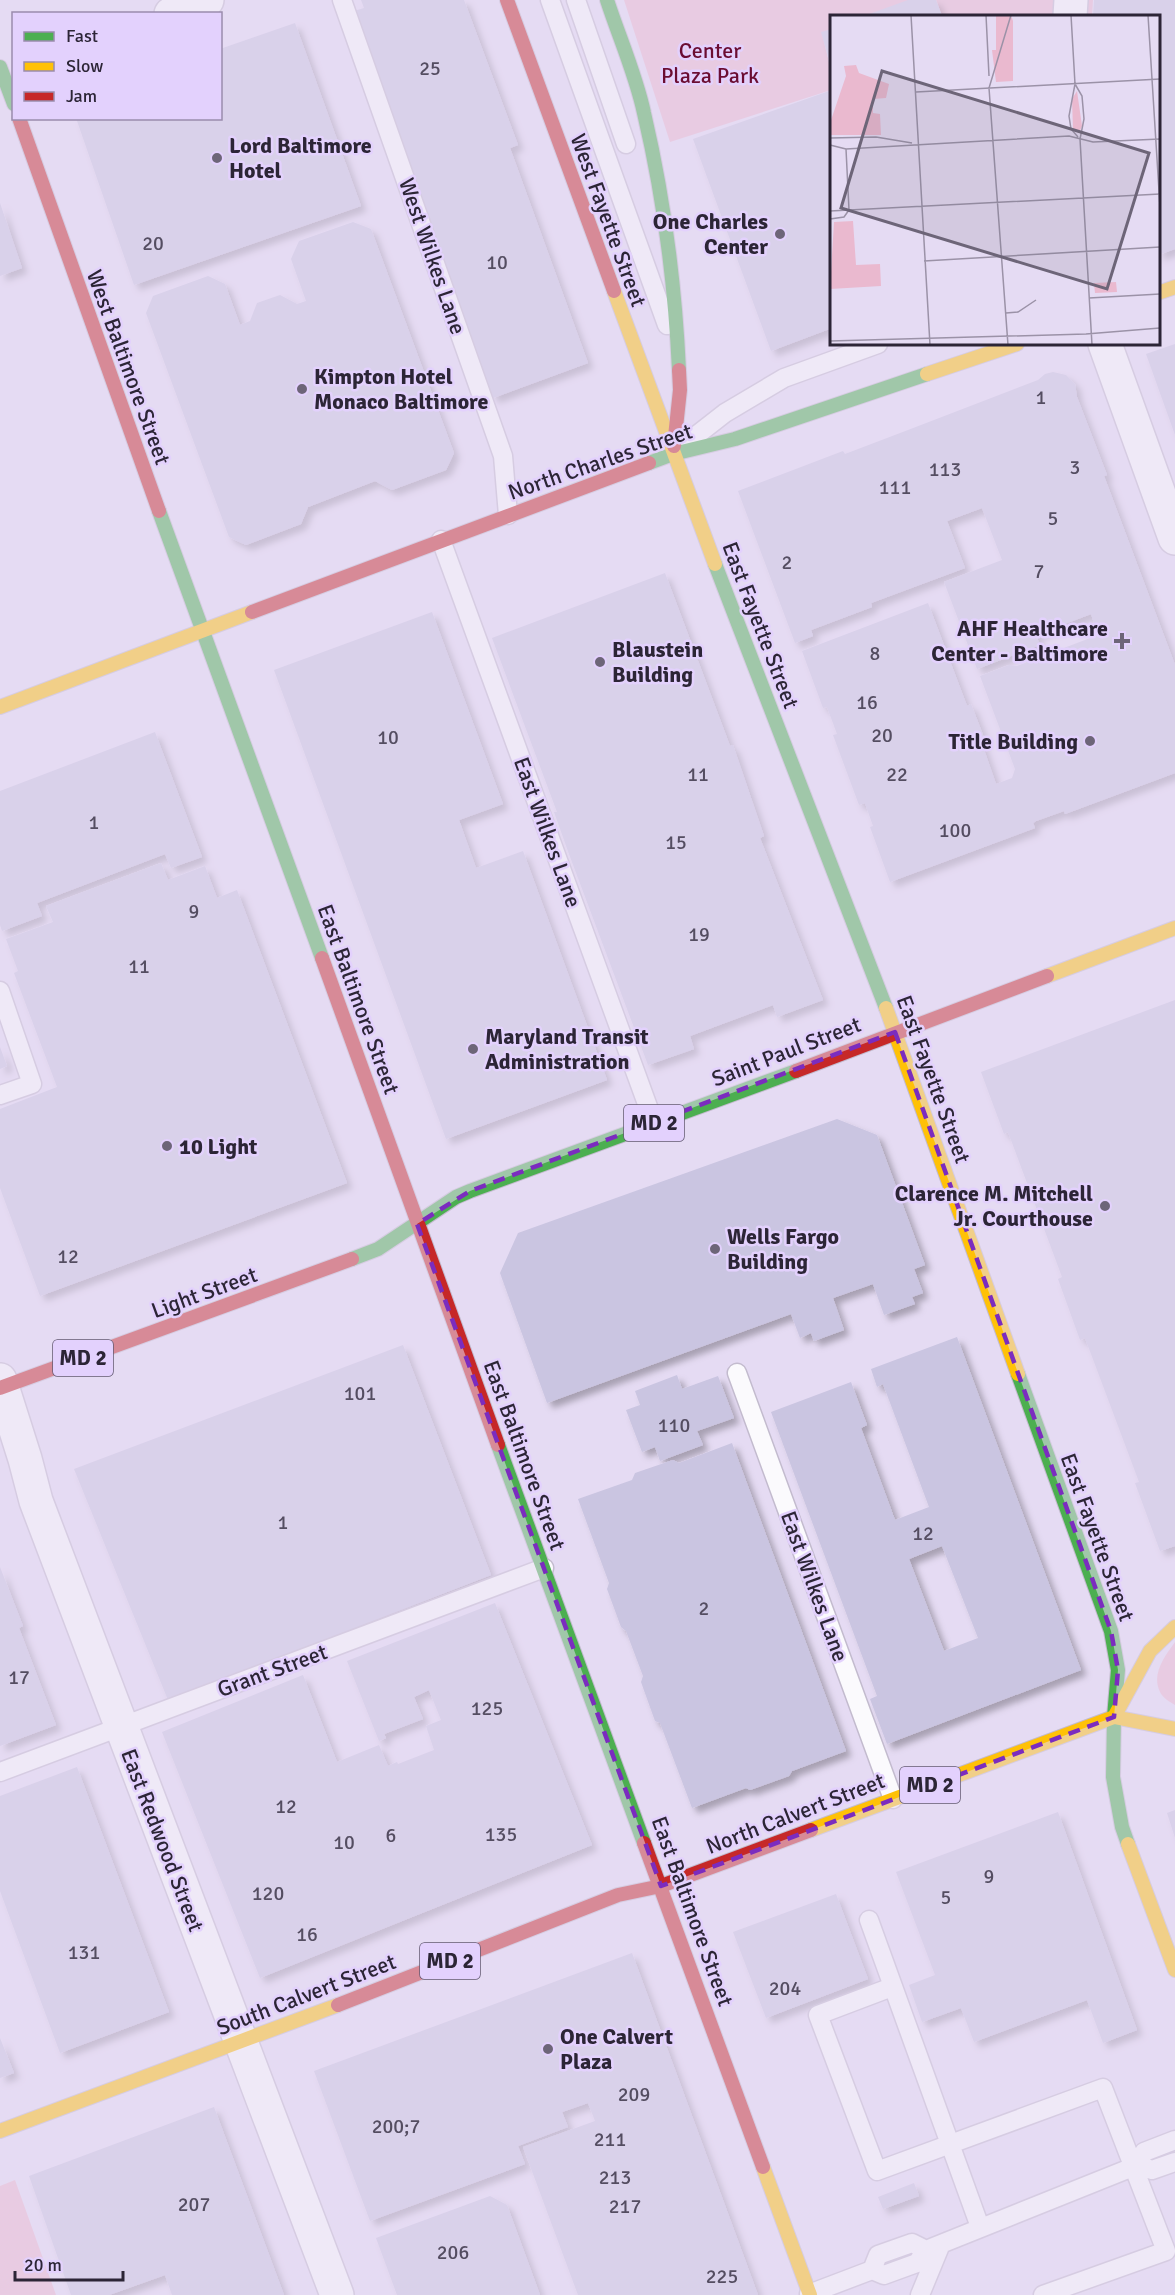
<svg xmlns="http://www.w3.org/2000/svg" width="1175" height="2295" viewBox="0 0 1175 2295" font-family="Signika,sans-serif">
<style>
.green{fill:#eab9cf}
.building{fill:#cac5e1;fill-rule:evenodd;filter:url(#shadow)}
.lines{fill:none;stroke-linecap:round;stroke-linejoin:round}
.lane-casing{stroke:#c3bbce;stroke-width:21}
.street-casing{stroke:#c3bbce;stroke-width:36}
.fast-casing{stroke:#c3bbce;stroke-width:16}
.slow-casing{stroke:#c3bbce;stroke-width:16}
.jam-casing{stroke:#c3bbce;stroke-width:16}
.lane{stroke:#fbfafd;stroke-width:18}
.street{stroke:#fbfafd;stroke-width:33}
.fast{stroke:#4caf50;stroke-width:14}
.slow{stroke:#ffc107;stroke-width:14}
.jam{stroke:#c62828;stroke-width:14}
.marked{fill:none;stroke:#7b2cbf;stroke-width:4.5;stroke-dasharray:12 8;stroke-linejoin:round}
.poi-dot{fill:#6d6578;stroke:#e3d1fd;stroke-width:2}
.labels{text-anchor:middle;stroke-width:5;stroke-linejoin:round;paint-order:stroke}
.number-label{font-size:20px;fill:#544d61}
.shield{fill:#e3d1fd;stroke:#635972;stroke-width:1.5}
.shield-label{font-size:21px;font-weight:bold;fill:#2c2536}
.park-label{font-size:22px;fill:#6b0d33;stroke:#e3d1fd}
.poi-label{font-size:22px;font-weight:bold;fill:#2c2536;stroke:#e3d1fd;text-anchor:start}
.street-label{font-size:22px;fill:#2c2536;stroke:#e3d1fd}
.inset-road{fill:none;stroke:#9b92a7;stroke-width:1.5}
.view{fill:#6d6578;fill-opacity:0.15;stroke:#6d6578;stroke-width:3}
.inset-edge{fill:none;stroke:#2c2536;stroke-width:3}
</style>
<defs>
<filter id="shadow"><feDropShadow dx="5.5" dy="5.5" stdDeviation="3" flood-color="#0004"/></filter>
</defs>
<rect width="100%" height="100%" fill="#e5dbf3"/>
<!-- green -->
<path class="green" d="M 624,0 L 916,0 L 868,16 L 832,16 L 831,29 L 822,33 L 831,71 L 831,90 L 670,142 Z
M 936,0 L 1093,0 L 1092,16 L 942,16 Z
M 1175,1642 L 1175,1705 C 1170,1702 1163,1698 1160,1692 C 1151,1674 1165,1656 1175,1642 Z
M 15,2180 L 56,2295 L 0,2295 L 0,2186 Z"/>
<!-- building -->
<path class="building" d="M 361,0 L 464,0 L 518,145 L 510,148 L 588,363 L 493,398 L 351,12 L 364,8 Z
M 908,0 L 936,0 L 942,16 L 864,16 Z
M 1094,0 L 1175,0 L 1175,249 L 1158,255 L 1158,16 L 1093,16 Z
M 295,23 L 361,206 L 134,285 L 76,118 L 220,118 L 220,49 Z
M 832,29 L 832,67 L 831,67 L 821,32 Z
M 832,90 L 832,328 L 771,351 L 693,139 Z
M 0,203 L 22,268 L 0,276 Z
M 353,222 L 371,229 L 454,453 L 446,470 L 392,490 L 375,481 L 308,507 L 301,524 L 246,545 L 229,537 L 146,313 L 153,296 L 208,276 L 225,284 L 240,325 L 250,321 L 257,303 L 280,295 L 297,304 L 306,301 L 291,259 L 299,241 Z
M 1175,344 L 1175,435 L 1146,354 Z
M 1053,372 L 1066,375 L 1075,384 L 1077,397 L 1107,475 L 1104,476 L 1175,665 L 1175,773 L 1065,814 L 1064,811 L 1036,821 L 1033,823 L 1035,828 L 890,882 L 870,827 L 873,826 L 865,803 L 859,805 L 833,735 L 837,734 L 827,707 L 823,708 L 802,651 L 928,603 L 967,706 L 971,704 L 985,740 L 981,741 L 996,784 L 1012,778 L 1015,769 L 980,676 L 1009,665 L 1017,666 L 1098,635 L 1091,614 L 1036,635 L 1040,645 L 977,669 L 944,582 L 1002,560 L 982,508 L 947,521 L 965,568 L 871,603 L 872,607 L 811,630 L 813,636 L 795,643 L 738,491 L 843,451 L 845,454 L 908,430 L 1038,380 L 1045,374 Z
M 665,573 L 730,746 L 733,745 L 764,836 L 760,838 L 823,1000 L 777,1017 L 773,1005 L 690,1036 L 694,1049 L 648,1065 L 569,854 L 554,812 L 557,812 L 492,638 Z
M 432,612 L 503,804 L 459,820 L 476,868 L 523,851 L 607,1080 L 446,1139 L 274,670 Z
M 155,732 L 202,857 L 171,868 L 165,854 L 37,903 L 42,916 L 2,931 L 0,925 L 0,791 Z
M 161,863 L 168,880 L 205,866 L 217,898 L 237,890 L 347,1183 L 40,1296 L 0,1188 L 0,1109 L 57,1087 L 14,973 L 18,971 L 6,939 L 53,922 L 46,906 Z
M 1175,1000 L 1175,1546 L 1160,1551 L 1135,1483 L 1139,1482 L 1085,1338 L 1080,1340 L 1058,1279 L 1062,1277 L 1008,1132 L 1004,1134 L 981,1072 Z
M 0,1047 L 7,1066 L 0,1069 Z
M 837,1119 L 877,1135 L 925,1265 L 914,1269 L 923,1293 L 912,1297 L 915,1304 L 884,1315 L 873,1284 L 833,1298 L 844,1330 L 814,1341 L 811,1333 L 800,1338 L 791,1314 L 547,1403 L 500,1273 L 518,1233 Z
M 957,1337 L 1081,1670 L 887,1744 L 870,1699 L 877,1696 L 771,1412 L 851,1382 L 867,1425 L 861,1428 L 895,1520 L 929,1507 L 883,1384 L 877,1387 L 871,1369 ZM 942,1546 L 978,1638 L 944,1651 L 909,1559 Z
M 403,1345 L 491,1575 L 168,1700 L 74,1469 Z
M 677,1375 L 682,1389 L 718,1376 L 734,1418 L 697,1431 L 703,1445 L 660,1461 L 655,1447 L 642,1452 L 626,1410 L 640,1405 L 635,1391 Z
M 732,1443 L 846,1751 L 792,1771 L 789,1776 L 750,1790 L 746,1788 L 692,1808 L 660,1723 L 655,1721 L 641,1682 L 643,1676 L 626,1631 L 621,1627 L 607,1589 L 609,1583 L 578,1499 L 632,1480 L 635,1473 L 673,1460 L 679,1463 Z
M 0,1567 L 23,1626 L 19,1628 L 56,1725 L 0,1746 Z
M 495,1603 L 592,1845 L 260,1978 L 162,1732 L 303,1675 L 337,1762 L 379,1745 L 388,1766 L 397,1762 L 398,1764 L 434,1750 L 426,1726 L 441,1720 L 429,1690 L 414,1697 L 423,1719 L 384,1734 L 386,1738 L 379,1741 L 347,1661 Z
M 77,1767 L 169,2012 L 60,2053 L 0,1891 L 0,1796 Z
M 1175,1810 L 1175,1838 L 1167,1813 Z
M 1058,1812 L 1137,2030 L 1103,2043 L 1087,2000 L 974,2042 L 961,2008 L 922,2022 L 909,1985 L 935,1975 L 896,1872 Z
M 836,1894 L 868,1979 L 766,2018 L 733,1932 Z
M 632,1953 L 758,2295 L 578,2295 L 523,2147 L 595,2121 L 588,2103 L 562,2112 L 568,2127 L 518,2146 L 525,2164 L 370,2221 L 314,2071 Z
M 0,2038 L 14,2073 L 0,2078 Z
M 214,2107 L 284,2295 L 172,2295 L 165,2275 L 109,2295 L 71,2295 L 29,2176 Z
M 914,2183 L 919,2196 L 883,2209 L 878,2197 Z
M 490,2196 L 507,2205 L 540,2295 L 397,2295 L 376,2238 Z"/>
<g class="lines">
<!-- lane casing -->
<g class="lane-casing">
<path id="lane" d="M 342,0 L 503,456 L 508,515
M 550,0 L 667,325
M 576,0 L 626,144
M 684,445 L 725,413 L 784,378 L 878,344
M 441,540 L 654,1123
M 0,991 L 32,1084 L 0,1095
M 737,1373 L 893,1799
M 0,1772 L 544,1568
M 869,1920 L 980,2227
M 892,1987 L 818,2015 L 877,2171 L 1103,2088 L 1166,2251 L 1043,2295
M 1138,2165 L 1144,2152 L 1175,2140
M 872,2270 L 878,2255 L 912,2243 L 926,2250
M 809,2294 L 872,2270 L 884,2275 L 917,2263 L 926,2250 L 1138,2165 L 1152,2170 L 1175,2162
M 920,2295 L 941,2244"/>
</g>
<!-- street casing -->
<g class="street-casing">
<path id="street" d="M 171,14 L 207,0
M 1070,16 L 1071,0
M 1105,344 L 1175,538
M 0,1380 L 25,1459 L 36,1501 L 337,2295"/>
</g>
<!-- fast casing -->
<g class="fast-casing">
<path id="fast" d="M 607,0 C 619,37 636,75 644,113 C 664,198 675,284 679,370
M 0,67 L 14,104
M 649,463 L 673,454 L 735,439 L 927,374
M 159,511 L 322,958
M 715,564 L 886,1008
M 352,1259 L 378,1249 L 456,1197 L 470,1191 L 796,1071
M 1018,1374 L 1111,1631 L 1118,1670 L 1114,1717 L 1113,1777 L 1122,1827 L 1128,1844
M 498,1445 L 644,1843"/>
</g>
<!-- slow casing -->
<g class="slow-casing">
<path id="slow" d="M 614,291 L 715,564
M 1158,293 L 1175,287
M 927,374 L 1017,344
M 0,707 L 252,612
M 1047,976 L 1175,928
M 886,1008 L 1018,1374
M 1114,1717 L 1150,1651 L 1175,1627
M 811,1830 L 1114,1717 L 1175,1729
M 1128,1844 L 1175,1970
M 0,2131 L 338,2005
M 763,2167 L 810,2295"/>
</g>
<!-- jam casing -->
<g class="jam-casing">
<path id="jam" d="M 507,0 L 614,291
M 19,118 L 159,511
M 674,446 L 680,390 L 679,370
M 252,612 L 649,463
M 322,958 L 498,1445
M 796,1071 L 1047,976
M 0,1388 L 352,1259
M 644,1843 L 763,2167
M 338,2005 L 618,1895 L 661,1886 L 811,1830"/>
</g>
<!-- lane -->
<use href="#lane" class="lane"/>
<!-- street -->
<use href="#street" class="street"/>
<!-- fast -->
<use href="#fast" class="fast"/>
<!-- slow -->
<use href="#slow" class="slow"/>
<!-- jam -->
<use href="#jam" class="jam"/>
</g>
<!-- marked area -->
<path d="M0 0H1175V2295H0ZM 895,1032 L 1111,1631 L 1118,1670 L 1114,1717 L 661,1886 L 417,1224 L 470,1191 Z" fill="#e5dbf3" fill-opacity=".55" fill-rule="evenodd"/>
<path class="marked" d="M 895,1032 L 1111,1631 L 1118,1670 L 1114,1717 L 661,1886 L 417,1224 L 470,1191 Z"/>
<!-- markers -->
<g class="poi-dot">
<circle cx="217" cy="158" r="6"/>
<circle cx="780" cy="234" r="6"/>
<circle cx="302" cy="389" r="6"/>
<path d="M1119 632h6v6h6v6h-6v6h-6v-6h-6v-6h6z"/>
<circle cx="600" cy="662" r="6"/>
<circle cx="1090" cy="741" r="6"/>
<circle cx="473" cy="1049" r="6"/>
<circle cx="167" cy="1146" r="6"/>
<circle cx="1105" cy="1206" r="6"/>
<circle cx="715" cy="1249" r="6"/>
<circle cx="548" cy="2049" r="6"/>
</g>
<g class="labels">
<!-- number labels -->
<g class="number-label">
<text x="430" y="75">25</text>
<text x="153" y="250">20</text>
<text x="497" y="269">10</text>
<text x="1041" y="404">1</text>
<text x="1075" y="474">3</text>
<text x="945" y="476">113</text>
<text x="895" y="494">111</text>
<text x="1053" y="525">5</text>
<text x="787" y="569">2</text>
<text x="1039" y="578">7</text>
<text x="875" y="660">8</text>
<text x="867" y="709">16</text>
<text x="882" y="742">20</text>
<text x="388" y="744">10</text>
<text x="698" y="781">11</text>
<text x="897" y="781">22</text>
<text x="94" y="829">1</text>
<text x="955" y="837">100</text>
<text x="676" y="849">15</text>
<text x="194" y="918">9</text>
<text x="699" y="941">19</text>
<text x="139" y="973">11</text>
<text x="68" y="1263">12</text>
<text x="360" y="1400">101</text>
<text x="674" y="1432">110</text>
<text x="283" y="1529">1</text>
<text x="923" y="1540">12</text>
<text x="704" y="1615">2</text>
<text x="19" y="1684">17</text>
<text x="487" y="1715">125</text>
<text x="286" y="1813">12</text>
<text x="501" y="1841">135</text>
<text x="391" y="1842">6</text>
<text x="344" y="1849">10</text>
<text x="989" y="1883">9</text>
<text x="268" y="1900">120</text>
<text x="946" y="1904">5</text>
<text x="307" y="1941">16</text>
<text x="84" y="1959">131</text>
<text x="785" y="1995">204</text>
<text x="634" y="2101">209</text>
<text x="396" y="2133">200;7</text>
<text x="610" y="2146">211</text>
<text x="615" y="2184">213</text>
<text x="194" y="2211">207</text>
<text x="625" y="2213">217</text>
<text x="453" y="2259">206</text>
<text x="722" y="2283">225</text>
</g>
<!-- shield labels -->
<g class="shield">
<rect x="624" y="1105" width="60" height="36" rx="4.5"/>
<rect x="53" y="1340" width="60" height="36" rx="4.5"/>
<rect x="900" y="1767" width="60" height="36" rx="4.5"/>
<rect x="420" y="1943" width="60" height="36" rx="4.5"/>
</g>
<g class="shield-label">
<text x="654" y="1130">MD 2</text>
<text x="83" y="1365">MD 2</text>
<text x="930" y="1792">MD 2</text>
<text x="450" y="1968">MD 2</text>
</g>
<!-- park labels -->
<g class="park-label">
<text x="710" y="58">Center<tspan x="710" dy="25">Plaza Park</tspan></text>
</g>
<!-- poi labels -->
<g class="poi-label">
<text x="229" y="153">Lord Baltimore<tspan x="229" dy="25">Hotel</tspan></text>
<text x="768" y="229" text-anchor="end">One Charles<tspan x="768" dy="25">Center</tspan></text>
<text x="314" y="384">Kimpton Hotel<tspan x="314" dy="25">Monaco Baltimore</tspan></text>
<text x="1108" y="636" text-anchor="end">AHF Healthcare<tspan x="1108" dy="25">Center - Baltimore</tspan></text>
<text x="612" y="657">Blaustein<tspan x="612" dy="25">Building</tspan></text>
<text x="1078" y="749" text-anchor="end">Title Building</text>
<text x="485" y="1044">Maryland Transit<tspan x="485" dy="25">Administration</tspan></text>
<text x="179" y="1154">10 Light</text>
<text x="1093" y="1201" text-anchor="end">Clarence M. Mitchell<tspan x="1093" dy="25">Jr. Courthouse</tspan></text>
<text x="727" y="1244">Wells Fargo<tspan x="727" dy="25">Building</tspan></text>
<text x="560" y="2044">One Calvert<tspan x="560" dy="25">Plaza</tspan></text>
</g>
<!-- street labels -->
<g class="street-label">
<text transform="translate(609 220) rotate(70)" y="8">West Fayette Street</text>
<text transform="translate(433 256) rotate(71)" y="8">West Wilkes Lane</text>
<text transform="translate(129 367) rotate(70)" y="8">West Baltimore Street</text>
<text transform="translate(600 461) rotate(-19)" y="8">North Charles Street</text>
<text transform="translate(761 625) rotate(69)" y="8">East Fayette Street</text>
<text transform="translate(548 832) rotate(70)" y="8">East Wilkes Lane</text>
<text transform="translate(359 999) rotate(70)" y="8">East Baltimore Street</text>
<text transform="translate(786 1051) rotate(-21)" y="8">Saint Paul Street</text>
<text transform="translate(934 1079) rotate(70)" y="8">East Fayette Street</text>
<text transform="translate(204 1292) rotate(-20)" y="8">Light Street</text>
<text transform="translate(525 1455) rotate(70)" y="8">East Baltimore Street</text>
<text transform="translate(1098 1537) rotate(70)" y="8">East Fayette Street</text>
<text transform="translate(815 1586) rotate(70)" y="8">East Wilkes Lane</text>
<text transform="translate(272 1670) rotate(-20)" y="8">Grant Street</text>
<text transform="translate(795 1813) rotate(-21)" y="8">North Calvert Street</text>
<text transform="translate(163 1840) rotate(69)" y="8">East Redwood Street</text>
<text transform="translate(693 1911) rotate(70)" y="8">East Baltimore Street</text>
<text transform="translate(306 1994) rotate(-21)" y="8">South Calvert Street</text>
</g>
</g>
<!-- overview -->
<g transform="translate(830 15)">
<rect width="330" height="330" fill="#e5dbf3"/>
<path d="M 166,0 L 181,0 L 183,6 L 183,66 L 166,67 L 162,35 L 166,35 ZM 26,50 L 29,58 L 59,69 L 56,83 L 43,84 L 43,98 L 50,99 L 51,120 L 0,120 L 0,108 L 16,61 L 14,51 ZM 247,76 L 252,111 L 249,118 L 243,115 L 242,84 ZM 23,206 L 26,250 L 50,249 L 51,271 L 0,274 L 4,207 ZM 286,267 L 287,277 L 265,278 L 264,268 Z" fill="#eab9cf"/>
<path class="inset-road" d="M 81,0 L 100,330M 156,0 L 159,61M 241,0 L 245,69 L 239,101 L 241,114 L 248,122M 318,0 L 330,192M 245,69 L 252,81 L 254,104 L 250,124 L 262,330M 86,77 L 330,64M 0,123 L 46,122 L 82,128M 0,130 L 16,134 L 239,121 L 263,127 L 330,124M 16,134 L 19,195M 0,196 L 330,179M 0,204 L 14,202 L 19,195M 94,246 L 330,232M 259,283 L 330,279M 176,298 L 188,297 L 206,285M 0,326 L 256,319 L 330,313M 178,330 L 159,73 L 181,0"/>
<path class="view" d="M 52,56 L 319,138 L 277,274 L 11,193 Z"/>
<rect width="330" height="330" class="inset-edge"/>
</g>
<!-- legend -->
<rect x="12" y="12" width="210" height="108" fill="#e3d1fd" stroke="#9a8cad" stroke-width="1.5"/>
<rect x="24" y="32" width="30" height="9" fill="#4caf50" stroke="#9a8cad" stroke-width="1.5"/>
<text x="66" y="42" font-size="18" fill="#2c2536">Fast</text>
<rect x="24" y="62" width="30" height="9" fill="#ffc107" stroke="#9a8cad" stroke-width="1.5"/>
<text x="66" y="72" font-size="18" fill="#2c2536">Slow</text>
<rect x="24" y="92" width="30" height="9" fill="#c62828" stroke="#9a8cad" stroke-width="1.5"/>
<text x="66" y="102" font-size="18" fill="#2c2536">Jam</text>
<!-- scale -->
<path d="M15 2271v9h108v-9" fill="none" stroke="#2c2536" stroke-width="3"/>
<text x="24" y="2271" font-size="18" fill="#2c2536" stroke="#e3d1fd" stroke-width="4.5" paint-order="stroke">20 m</text>
</svg>
